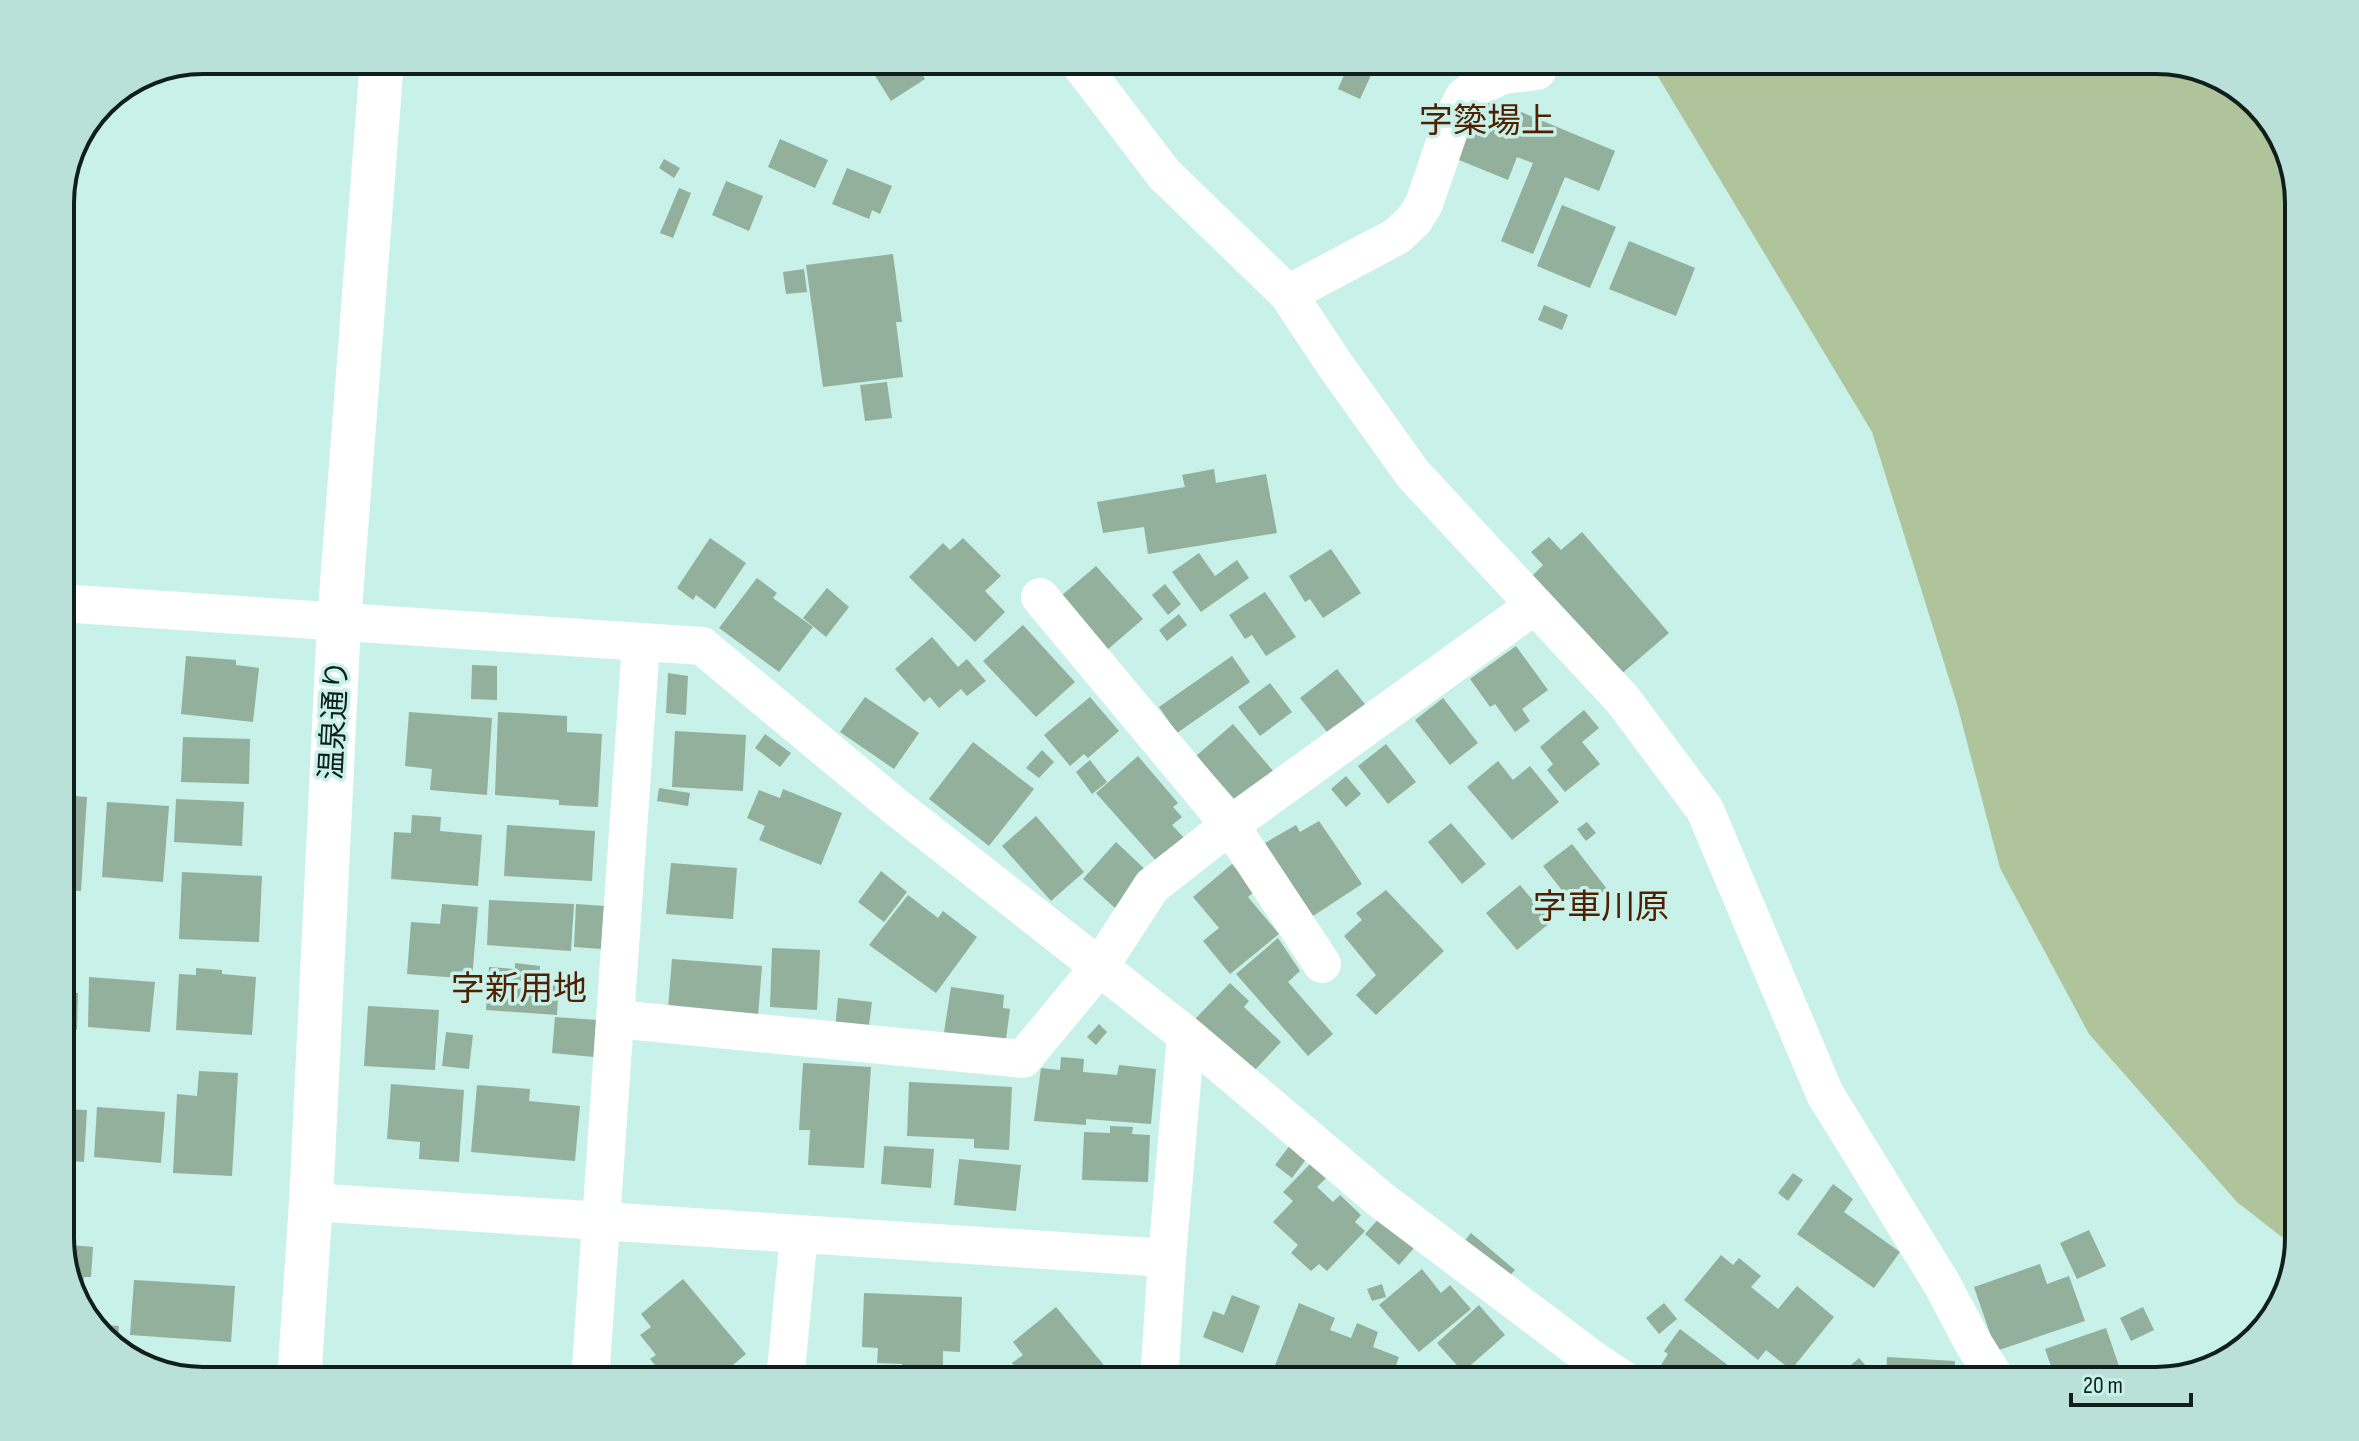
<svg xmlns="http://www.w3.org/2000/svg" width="2359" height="1441" viewBox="0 0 2359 1441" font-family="'Sofia Sans Condensed','Noto Sans JP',sans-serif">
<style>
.green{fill:#afc49a}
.building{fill:#92b09c}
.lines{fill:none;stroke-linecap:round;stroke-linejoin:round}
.street{stroke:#fff;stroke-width:38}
.secondary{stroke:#fff;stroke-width:44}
.labels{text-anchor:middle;stroke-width:7;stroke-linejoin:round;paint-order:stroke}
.street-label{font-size:30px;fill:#101f1c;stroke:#c8f1e9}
.quarter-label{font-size:34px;fill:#4f2103;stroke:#c8f1e9}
.rim{fill:none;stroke:#101f1c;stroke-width:4}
</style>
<rect width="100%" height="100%" fill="#c8f1e9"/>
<!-- green -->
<path class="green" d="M 1648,60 L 2156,60 L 2228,79 L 2280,131 L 2299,194 L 2299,1238 L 2296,1248 L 2237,1202 L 2089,1034 L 2000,868 L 1957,704 L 1872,432 Z"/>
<!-- building -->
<path class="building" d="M 865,60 L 912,60 L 925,79 L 891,101 Z
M 1350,61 L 1373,71 L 1360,99 L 1338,89 Z
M 1480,95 L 1615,151 L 1599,191 L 1565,177 L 1533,254 L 1501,241 L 1533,163 L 1517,157 L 1508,180 L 1454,158 Z
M 780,139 L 828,160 L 815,188 L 768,167 Z
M 664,159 L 680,168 L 674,178 L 659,168 Z
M 847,168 L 892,186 L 880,214 L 872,210 L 869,219 L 832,204 Z
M 726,181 L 763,196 L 749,231 L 712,215 Z
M 679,188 L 691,193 L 673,238 L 660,233 Z
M 1562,205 L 1616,227 L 1590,288 L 1537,266 Z
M 1629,241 L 1695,268 L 1676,316 L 1609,289 Z
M 893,254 L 902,322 L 896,322 L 903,377 L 823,387 L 806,265 Z
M 804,269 L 807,292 L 786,294 L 783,272 Z
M 1544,305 L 1568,315 L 1562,330 L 1538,320 Z
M 887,382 L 892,418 L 865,421 L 860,385 Z
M 1214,469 L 1216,483 L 1266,474 L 1277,533 L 1148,554 L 1144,527 L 1103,533 L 1097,502 L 1185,487 L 1182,475 Z
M 1582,532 L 1669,633 L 1619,676 L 1532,576 L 1543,565 L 1531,552 L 1549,537 L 1561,550 Z
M 710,538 L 746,563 L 715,609 L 696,595 L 693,600 L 677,588 Z
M 963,538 L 1001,576 L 985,591 L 1005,612 L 975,642 L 909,577 L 943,543 L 950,550 Z
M 1331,549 L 1361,593 L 1323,618 L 1310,599 L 1305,602 L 1289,576 Z
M 1199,553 L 1215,576 L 1237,560 L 1249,578 L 1201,612 L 1172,572 Z
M 1096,566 L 1143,619 L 1107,650 L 1061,596 Z
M 757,578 L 777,593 L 773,598 L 813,627 L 779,672 L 719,628 Z
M 1165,584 L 1181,604 L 1168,615 L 1152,595 Z
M 827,588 L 849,607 L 826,637 L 803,618 Z
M 1265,592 L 1296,637 L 1266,656 L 1252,635 L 1245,639 L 1229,615 Z
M 1179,614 L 1187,625 L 1167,641 L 1159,630 Z
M 1023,625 L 1075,682 L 1036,717 L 983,661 Z
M 932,637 L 958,667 L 967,659 L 986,681 L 967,696 L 961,689 L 939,708 L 930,697 L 924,702 L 895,669 Z
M 1516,646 L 1548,690 L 1522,709 L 1530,721 L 1515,732 L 1495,704 L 1490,707 L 1470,679 Z
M 186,656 L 236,660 L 236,665 L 259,668 L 253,722 L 181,714 Z
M 1232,656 L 1250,682 L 1177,733 L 1159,707 Z
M 472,665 L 497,666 L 497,700 L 471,699 Z
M 1337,669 L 1368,708 L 1331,737 L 1300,698 Z
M 668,673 L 688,676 L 686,715 L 666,713 Z
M 1270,683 L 1292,712 L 1260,736 L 1238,707 Z
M 865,697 L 919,733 L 894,769 L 840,732 Z
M 1090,697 L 1119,731 L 1088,758 L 1084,754 L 1070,766 L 1044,735 Z
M 1443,698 L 1478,743 L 1450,765 L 1415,720 Z
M 1584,710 L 1599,728 L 1582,742 L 1600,764 L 1565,792 L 1547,770 L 1553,764 L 1540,747 Z
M 409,712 L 492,718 L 487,795 L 430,790 L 432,769 L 405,766 Z
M 498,712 L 567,716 L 567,732 L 602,734 L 598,807 L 559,805 L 559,800 L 495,795 Z
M 1233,724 L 1274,772 L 1238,803 L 1196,756 Z
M 675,731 L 746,735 L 743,791 L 672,787 Z
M 765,734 L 791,753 L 780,767 L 755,748 Z
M 183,737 L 250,739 L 249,784 L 181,782 Z
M 973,742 L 1034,789 L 989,846 L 929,799 Z
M 1386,744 L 1416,782 L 1388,804 L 1358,766 Z
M 1042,750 L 1054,762 L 1039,778 L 1026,768 Z
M 1138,756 L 1178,803 L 1173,807 L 1182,817 L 1172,825 L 1186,840 L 1159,864 L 1096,793 Z
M 1090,760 L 1107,782 L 1092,794 L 1076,772 Z
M 1498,761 L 1513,780 L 1530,766 L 1559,802 L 1512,840 L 1467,787 Z
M 1346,776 L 1361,794 L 1346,807 L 1331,789 Z
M 659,788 L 690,793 L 688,806 L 657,801 Z
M 783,789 L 842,813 L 821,865 L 759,840 L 765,826 L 747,818 L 759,790 L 780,798 Z
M 60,795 L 87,797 L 81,891 L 60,890 Z
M 176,799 L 244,802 L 242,846 L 174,842 Z
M 107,802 L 169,806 L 163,882 L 102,877 Z
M 412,815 L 441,817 L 440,831 L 482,835 L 478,886 L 391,879 L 394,832 L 411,833 Z
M 1036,816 L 1084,872 L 1051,901 L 1002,846 Z
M 1319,821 L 1362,884 L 1313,916 L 1265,843 L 1296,825 L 1300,832 Z
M 1587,822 L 1596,833 L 1586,841 L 1577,829 Z
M 1451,823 L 1486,864 L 1462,884 L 1428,842 Z
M 507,825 L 595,831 L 592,881 L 504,876 Z
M 1116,842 L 1148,872 L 1115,908 L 1083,879 Z
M 1572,844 L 1607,889 L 1578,911 L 1543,866 Z
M 671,863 L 737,868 L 733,919 L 666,914 Z
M 1232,864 L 1255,891 L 1248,897 L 1279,934 L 1230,974 L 1203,941 L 1219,928 L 1193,897 Z
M 881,871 L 907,892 L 884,922 L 858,902 Z
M 182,872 L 262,876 L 259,942 L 179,939 Z
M 1520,885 L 1551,922 L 1517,950 L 1486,913 Z
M 1386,890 L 1444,951 L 1376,1015 L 1356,995 L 1376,975 L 1344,936 L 1362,920 L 1356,913 Z
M 908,895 L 938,918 L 943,911 L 977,937 L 936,993 L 869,945 Z
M 489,900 L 574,904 L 571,951 L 487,945 Z
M 442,904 L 478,907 L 472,979 L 407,974 L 411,922 L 440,924 Z
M 576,904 L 605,906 L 602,949 L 574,947 Z
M 1278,938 L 1300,971 L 1288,982 L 1333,1034 L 1308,1056 L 1236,974 Z
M 772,948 L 820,950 L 817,1010 L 770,1007 Z
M 672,959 L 762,966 L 758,1016 L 668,1009 Z
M 515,963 L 540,966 L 539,978 L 559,980 L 557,1015 L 486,1010 L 489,967 L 515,969 Z
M 196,968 L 222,970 L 222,974 L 256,977 L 252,1035 L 176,1030 L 179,974 L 196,975 Z
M 89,977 L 155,982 L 150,1032 L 88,1027 Z
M 60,978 L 65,978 L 63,992 L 78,993 L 77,1030 L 60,1029 Z
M 1230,983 L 1249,1001 L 1244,1007 L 1281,1042 L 1254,1071 L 1195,1019 Z
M 951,987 L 1004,995 L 1003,1008 L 1010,1009 L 1005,1047 L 943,1039 Z
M 838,998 L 872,1002 L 868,1033 L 835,1029 Z
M 368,1006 L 439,1010 L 435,1070 L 364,1066 Z
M 555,1017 L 598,1020 L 594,1057 L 552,1053 Z
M 1099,1024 L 1107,1032 L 1096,1045 L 1087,1037 Z
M 446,1032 L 473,1035 L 469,1069 L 442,1066 Z
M 1061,1057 L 1084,1059 L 1083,1072 L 1117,1075 L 1119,1065 L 1156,1069 L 1151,1124 L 1086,1119 L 1086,1125 L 1034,1121 L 1041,1068 L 1060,1070 Z
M 803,1063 L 871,1067 L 864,1168 L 808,1165 L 810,1130 L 799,1130 Z
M 199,1071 L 238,1073 L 232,1176 L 173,1173 L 177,1094 L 197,1096 Z
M 909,1082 L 1012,1087 L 1009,1150 L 974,1148 L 974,1139 L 907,1136 Z
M 391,1084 L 464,1090 L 459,1162 L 419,1159 L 420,1142 L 387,1139 Z
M 477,1085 L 530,1089 L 529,1101 L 580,1106 L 575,1161 L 471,1152 Z
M 97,1107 L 165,1112 L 161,1163 L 94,1157 Z
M 60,1109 L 87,1110 L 84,1162 L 60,1160 Z
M 1110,1126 L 1133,1127 L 1132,1134 L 1150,1135 L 1148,1182 L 1082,1180 L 1084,1132 L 1110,1133 Z
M 1293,1141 L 1310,1154 L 1292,1178 L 1275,1165 Z
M 884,1146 L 934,1149 L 931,1188 L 881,1184 Z
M 959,1159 L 1021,1165 L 1016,1211 L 954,1205 Z
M 1311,1163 L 1327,1177 L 1317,1187 L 1333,1202 L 1340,1195 L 1361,1215 L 1355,1222 L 1365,1231 L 1327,1271 L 1319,1264 L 1311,1271 L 1291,1253 L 1298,1245 L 1273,1222 L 1293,1201 L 1283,1192 Z
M 1793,1173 L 1803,1180 L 1788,1201 L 1778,1193 Z
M 1833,1184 L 1853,1199 L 1844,1212 L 1900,1252 L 1874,1288 L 1797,1234 Z
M 1381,1216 L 1415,1247 L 1399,1265 L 1365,1234 Z
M 2089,1230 L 2106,1266 L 2077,1279 L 2060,1243 Z
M 1471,1233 L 1515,1270 L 1505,1281 L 1462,1244 Z
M 60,1244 L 93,1247 L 91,1277 L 84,1277 L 82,1303 L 77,1303 Z
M 1721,1255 L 1733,1265 L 1739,1258 L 1761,1276 L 1751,1287 L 1778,1309 L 1797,1286 L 1834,1317 L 1791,1370 L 1766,1350 L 1758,1360 L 1684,1300 Z
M 2040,1264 L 2047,1284 L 2069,1276 L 2085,1321 L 1996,1351 L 1974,1287 Z
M 1422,1269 L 1441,1293 L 1450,1285 L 1471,1309 L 1419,1352 L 1379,1305 Z
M 683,1279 L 746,1354 L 714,1381 L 696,1381 L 692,1377 L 687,1381 L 678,1381 L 668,1369 L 662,1374 L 650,1359 L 656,1355 L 640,1335 L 651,1327 L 641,1314 Z
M 134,1280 L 235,1286 L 231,1342 L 130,1335 Z
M 1382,1284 L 1386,1297 L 1372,1301 L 1367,1289 Z
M 864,1293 L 962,1297 L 960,1352 L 943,1351 L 943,1366 L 921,1365 L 921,1372 L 902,1371 L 902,1364 L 877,1363 L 878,1348 L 862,1347 Z
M 1232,1295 L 1260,1306 L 1243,1353 L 1203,1337 L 1213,1311 L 1224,1315 Z
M 1299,1303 L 1335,1318 L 1330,1330 L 1351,1338 L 1357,1323 L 1378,1332 L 1373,1347 L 1399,1357 L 1390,1381 L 1308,1381 L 1274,1368 Z
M 1664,1303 L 1677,1319 L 1659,1334 L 1646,1318 Z
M 1479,1305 L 1505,1335 L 1463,1372 L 1437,1343 Z
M 1056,1307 L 1117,1381 L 1027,1381 L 1012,1363 L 1023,1355 L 1013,1342 Z
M 2143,1307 L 2154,1330 L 2131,1341 L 2120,1318 Z
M 94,1324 L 119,1326 L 118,1348 L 117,1348 Z
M 2106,1328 L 2124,1381 L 2056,1381 L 2045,1349 Z
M 1680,1329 L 1733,1369 L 1724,1381 L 1657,1381 L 1666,1369 L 1661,1365 L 1668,1354 L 1664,1351 Z
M 1887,1357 L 1955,1361 L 1954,1381 L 1916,1381 L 1916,1377 L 1886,1376 Z
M 1859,1358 L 1880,1381 L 1833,1381 Z
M 1399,1365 L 1435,1377 L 1434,1381 L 1393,1381 Z"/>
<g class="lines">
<!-- street -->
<path class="street" d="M 1077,60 L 1164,174 L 1288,294 L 1335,365 L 1413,474 L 1623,700 L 1705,810 L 1825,1094 L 1942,1284 L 1972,1341 L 1997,1381
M 1288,294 L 1397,236 L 1414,220 L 1424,204 L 1454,116 L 1464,97 L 1476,88 L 1503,75 L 1537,71
M 1040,597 L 1230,825 L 1322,964
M 60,603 L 702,646 L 896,807 L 1186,1035 L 1381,1200 L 1596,1362 L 1625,1381
M 616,1019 L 1023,1059 L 1100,966 L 1152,886 L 1230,825 L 1535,605
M 311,1202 L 1167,1258
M 590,1381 L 641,643
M 785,1381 L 799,1234
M 1159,1381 L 1167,1258 L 1186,1035"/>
<!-- secondary -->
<path class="secondary" d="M 299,1381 L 311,1202 L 339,622 L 382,60"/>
</g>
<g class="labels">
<!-- street labels -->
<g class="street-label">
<text transform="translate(334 720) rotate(-87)" y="10">温泉通り</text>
</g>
<!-- quarter labels -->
<g class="quarter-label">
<text x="1487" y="132">字簗場上</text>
<text x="1601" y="918">字車川原</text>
<text x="519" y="1000">字新用地</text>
</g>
</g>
<!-- crop -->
<path d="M0 0H2359V1441H0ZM203 74H2156A129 129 0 0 1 2285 203V1238A129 129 0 0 1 2156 1367H203A129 129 0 0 1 74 1238V203A129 129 0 0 1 203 74Z" fill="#b9e0d9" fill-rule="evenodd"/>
<path class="rim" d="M203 74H2156A129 129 0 0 1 2285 203V1238A129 129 0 0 1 2156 1367H203A129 129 0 0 1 74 1238V203A129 129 0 0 1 203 74Z"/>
<!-- scale -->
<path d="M2071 1393v12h120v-12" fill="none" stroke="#101f1c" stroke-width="4"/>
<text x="2083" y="1393" font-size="24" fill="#101f1c" stroke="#c8f1e9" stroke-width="6" paint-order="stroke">20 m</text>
</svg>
